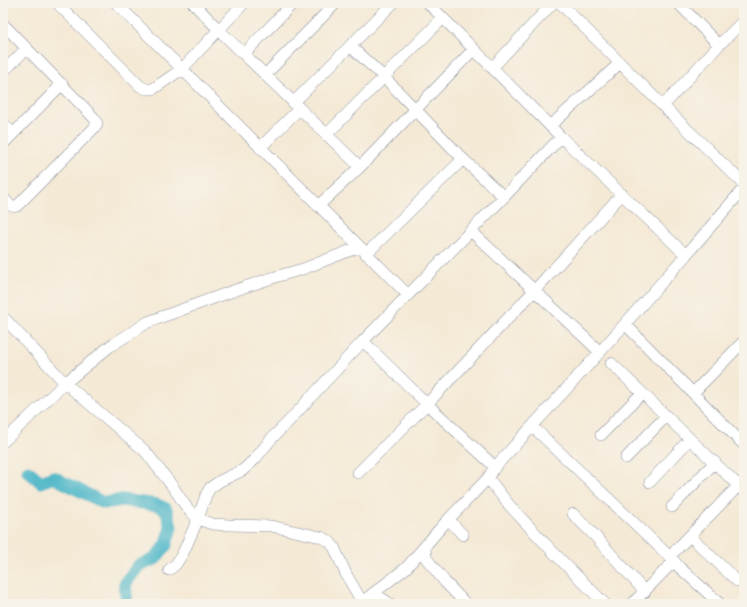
<svg xmlns="http://www.w3.org/2000/svg" width="747" height="607" viewBox="0 0 747 607" font-family="'IM FELL DW Pica',serif">
<style>
.lines{fill:none;stroke-linecap:round;stroke-linejoin:round}
.river{stroke:#4ab5c8;stroke-width:13}
.minor-casing{stroke:#888c9a;stroke-width:12}
.minor{stroke:#fff;stroke-width:11}
</style>
<rect width="100%" height="100%" fill="#f7f3e8"/>
<filter id="ink" filterUnits="userSpaceOnUse"><feTurbulence type="fractalNoise" baseFrequency=".025" numOctaves="2"/><feDisplacementMap in="SourceGraphic" scale="8" xChannelSelector="R" yChannelSelector="G"/><feConvolveMatrix kernelMatrix="1 2 1 2 8 2 1 2 1" color-interpolation-filters="sRGB"/></filter>
<filter id="wash" filterUnits="userSpaceOnUse"><feTurbulence type="fractalNoise" baseFrequency=".012" numOctaves="4" result="noise"/><feDisplacementMap in="SourceGraphic" scale="16" xChannelSelector="R" yChannelSelector="G"/><feGaussianBlur stdDeviation="0.9" result="paint"/><feColorMatrix in="noise" values="0 0 0 0 0 0 0 0 0 0 0 0 0 0 0 0 0 1.4 0 .05"/><feComposite in="paint" operator="in"/></filter>
<g filter="url(#wash)">
<rect width="100%" height="100%" fill="#f4e9d5"/>
<g class="lines">
<!-- river -->
<path class="river" d="M 28,471 L 41,482 L 53,477 L 104,503 L 122,500 L 157,505 L 166,509 L 171,527 L 166,545 L 155,559 L 138,566 L 125,584 L 127,604"/>
</g>
</g>
<g filter="url(#ink)">
<g class="lines">
<!-- minor casing -->
<g class="minor-casing">
<path id="minor" d="M 57,3 L 140,86 L 146,89 L 153,89 L 182,69 L 244,3
M 116,3 L 408,295
M 193,3 L 218,29 L 360,167
M 428,3 L 561,137 L 686,255 L 744,188
M 560,3 L 663,106 L 744,184
M 678,3 L 719,45
M 3,24 L 95,119 L 97,124 L 96,126 L 17,206 C 10,208 7,202 3,197
M 350,46 L 384,77 L 463,159 L 504,197
M 244,54 L 293,3
M 492,68 L 553,3
M 3,72 L 27,48
M 265,75 L 336,3
M 293,103 L 393,3
M 663,106 L 719,45 L 744,20
M 3,123 L 13,134
M 550,126 L 620,63
M 326,135 L 443,18
M 3,144 L 62,84
M 260,148 L 299,109
M 318,206 L 360,167 L 474,49
M 471,231 L 600,352 L 686,255
M 366,254 L 463,159
M 5,319 L 65,383 L 145,451 L 173,487 L 187,508 L 198,519 L 212,524 L 229,525 L 271,526 L 321,537 L 329,541 L 334,547 L 346,574 L 362,602 L 359,604
M 625,324 L 744,445
M 363,341 L 427,404 L 495,467
M 611,363 L 744,491
M 693,393 L 744,341
M 533,427 L 670,557 L 679,567 L 720,604
M 601,435 L 642,393
M 3,442 L 65,383 L 109,347 L 148,322 L 233,291 L 275,277 L 303,269 L 359,247
M 626,458 L 666,416
M 358,473 L 427,404 L 534,291 L 622,194
M 488,478 L 509,505 L 554,553 L 605,604
M 650,482 L 690,439
M 672,507 L 715,462
M 573,514 L 595,536 L 645,592
M 449,520 L 463,535
M 690,536 L 737,581 L 740,580 L 744,577
M 425,547 L 426,558 L 445,582 L 466,604
M 675,551 L 744,480
M 169,570 L 176,564 L 183,553 L 198,519 L 206,495 L 210,488 L 220,481 L 243,470 L 255,459 L 272,438 L 288,422 L 363,341 L 504,197 L 561,137
M 374,593 L 390,604
M 362,602 L 406,568 L 444,524 L 488,478 L 495,467 L 600,352
M 632,604 L 674,561"/>
</g>
<!-- minor -->
<use href="#minor" class="minor"/>
</g>
</g>
<!-- margin -->
<rect width="747" height="607" fill="none" stroke="#f7f3e8" stroke-width="16"/>
</svg>
